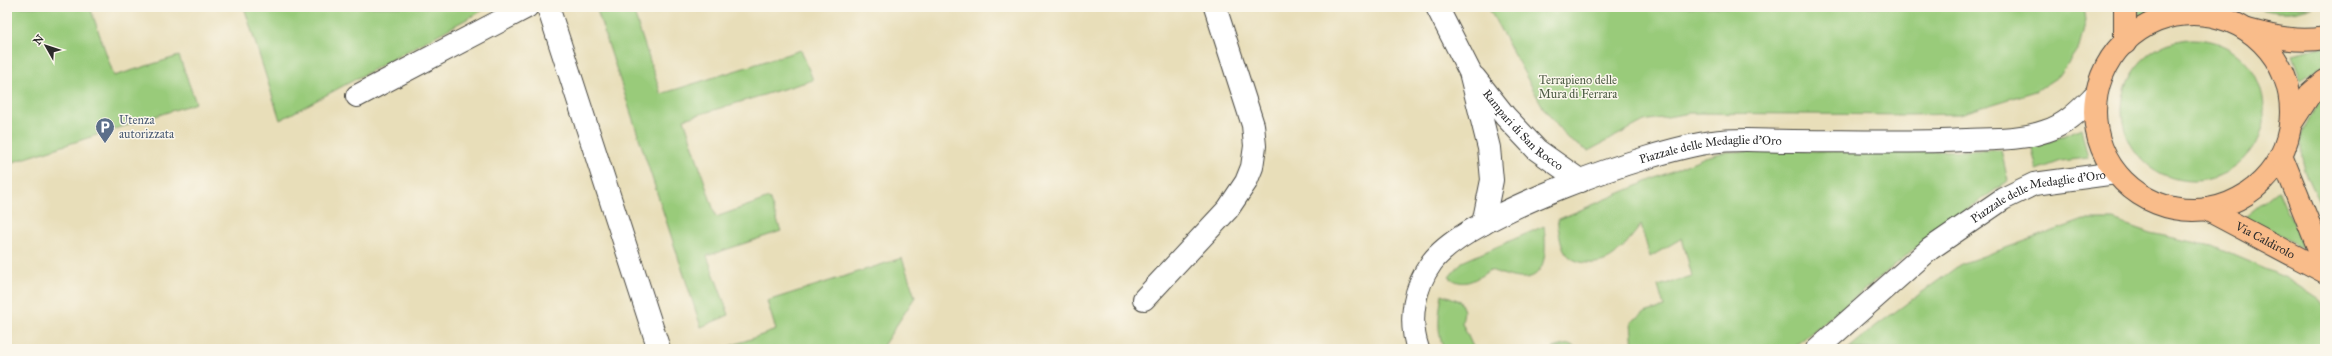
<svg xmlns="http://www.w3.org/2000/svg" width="2332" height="356" viewBox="0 0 2332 356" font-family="'IM FELL Great Primer',serif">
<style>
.green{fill:#99cb7a;stroke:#627b52}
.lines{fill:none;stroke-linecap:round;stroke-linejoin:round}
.minor-casing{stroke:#474640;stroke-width:24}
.major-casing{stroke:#474640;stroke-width:24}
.minor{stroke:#fff;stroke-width:22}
.major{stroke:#f9bc8a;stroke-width:22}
.labels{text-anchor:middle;stroke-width:3;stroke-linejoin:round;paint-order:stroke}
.park-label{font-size:12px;fill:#4c5b43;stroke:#fbf7ec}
.service-label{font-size:12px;fill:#4e5e75;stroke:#fbf7ec;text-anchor:start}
.street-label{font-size:12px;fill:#2b2b2b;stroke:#fbf7ec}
</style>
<rect width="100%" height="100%" fill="#fbf7ec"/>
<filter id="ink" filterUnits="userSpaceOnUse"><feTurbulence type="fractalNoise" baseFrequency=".025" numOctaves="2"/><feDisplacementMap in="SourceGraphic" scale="8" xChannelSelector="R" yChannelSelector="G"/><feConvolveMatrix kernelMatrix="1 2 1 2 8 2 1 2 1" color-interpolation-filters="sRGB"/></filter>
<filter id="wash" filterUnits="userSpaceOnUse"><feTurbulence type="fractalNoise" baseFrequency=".012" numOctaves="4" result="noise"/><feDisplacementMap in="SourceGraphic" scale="16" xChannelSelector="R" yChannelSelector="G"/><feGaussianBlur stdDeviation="0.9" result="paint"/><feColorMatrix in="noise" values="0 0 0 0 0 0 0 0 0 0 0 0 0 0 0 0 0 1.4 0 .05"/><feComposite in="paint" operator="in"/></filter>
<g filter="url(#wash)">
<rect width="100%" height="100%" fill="#e8deb9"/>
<!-- green -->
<path class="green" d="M 7,7 L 90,7 L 114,76 L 179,56 L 196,103 L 7,164 Z
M 244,7 L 489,7 L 280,120 Z
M 596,7 L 632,7 L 661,94 L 801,50 L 813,80 L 684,119 L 716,217 L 769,198 L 781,231 L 707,256 L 729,315 L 701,327 Z
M 1488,7 L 2084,7 L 2086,20 L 2079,47 L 2059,76 L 2036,91 L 1960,114 L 1910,115 L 1690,113 L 1644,121 L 1588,151 L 1568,139 L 1544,109 Z
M 2139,7 L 2179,7 L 2180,8 L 2141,19 Z
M 2253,7 L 2312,7 C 2291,14 2276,14 2253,7 Z
M2122 110a71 71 0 1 1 142 0a71 71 0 1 1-142 0Z
M 2325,47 L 2325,64 L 2301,79 L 2292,55 Z
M 2325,97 L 2325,212 C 2302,166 2285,142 2325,97 Z
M 2081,128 L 2088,158 L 2061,161 L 2037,170 L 2031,146 L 2052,141 Z
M 1771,150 L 1877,152 L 2001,150 L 2008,181 L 1937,231 L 1791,349 L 1633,349 L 1631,322 L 1644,313 L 1664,307 L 1658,286 L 1692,276 L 1682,238 L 1650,257 L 1641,225 C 1633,235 1625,246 1616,254 C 1608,261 1598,264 1587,263 C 1561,261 1561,242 1557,220 L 1705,157 L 1725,152 Z
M 2278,190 L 2304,248 L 2245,217 Z
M 2084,220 L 2113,220 L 2150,233 L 2212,246 L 2286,278 L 2320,300 L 2325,307 L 2325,349 L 1848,349 L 1877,325 L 1961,264 Z
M 1544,226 C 1546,245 1549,280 1521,278 C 1511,278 1500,273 1490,270 C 1476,279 1464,289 1449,277 L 1462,262 Z
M 902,258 L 915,297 L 881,349 L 722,349 L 776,330 L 767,301 Z
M 1442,294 L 1460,301 L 1464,311 L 1462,323 L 1474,349 L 1444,349 C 1436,331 1439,313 1442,294 Z
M 1569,344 L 1579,349 L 1552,349 L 1553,348 Z"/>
</g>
<g filter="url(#ink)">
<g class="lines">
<!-- minor casing -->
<g class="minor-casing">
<g id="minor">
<path d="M 548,7 L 659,349"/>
<path d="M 1437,7 L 1470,72 L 1489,148 L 1492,180 L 1483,224"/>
<path id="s1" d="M 1475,78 L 1505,116 L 1537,150 L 1581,181"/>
<path d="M 357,96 L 527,7"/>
<path d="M 1144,299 L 1228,209 L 1246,182 L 1252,167 L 1255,146 L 1253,125 L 1215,7"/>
<path id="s2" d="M 1418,349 C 1408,320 1414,287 1432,262 C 1468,214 1651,150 1712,142 C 1737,138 1766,141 1792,141 C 1850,141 1909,143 1967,140 C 1994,139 2021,140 2046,131 C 2066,125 2080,110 2094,96"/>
<path id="s3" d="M 1817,349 L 1930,249 L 2003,199 L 2034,184 L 2116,173"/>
</g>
</g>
<!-- major casing -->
<g class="major-casing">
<g id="major">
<path d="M 2125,7 L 2125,43"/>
<circle cx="2193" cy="112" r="98"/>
<path d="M 2248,30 C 2274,37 2298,43 2325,38"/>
<path d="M 2290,125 L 2310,94 L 2325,81"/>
<path d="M 2282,157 L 2325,264"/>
<path id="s4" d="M 2206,209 L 2325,272"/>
</g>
</g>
<!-- minor -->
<use href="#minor" class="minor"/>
<!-- major -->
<use href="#major" class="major"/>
</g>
</g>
<!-- icons -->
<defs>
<g id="parking-pin" transform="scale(1)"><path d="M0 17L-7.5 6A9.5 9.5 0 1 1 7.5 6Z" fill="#5c6f8a" stroke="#fbf7ec"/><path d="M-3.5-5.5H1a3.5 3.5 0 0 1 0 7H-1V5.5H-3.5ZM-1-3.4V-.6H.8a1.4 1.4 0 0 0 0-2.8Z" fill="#fff"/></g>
</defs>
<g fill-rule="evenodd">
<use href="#parking-pin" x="105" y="127"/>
</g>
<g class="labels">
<!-- park labels -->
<g class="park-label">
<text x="1578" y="84">Terrapieno delle<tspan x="1578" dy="14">Mura di Ferrara</tspan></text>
</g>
<!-- service labels -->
<g class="service-label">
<text x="119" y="124">Utenza<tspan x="119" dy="14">autorizzata</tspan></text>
</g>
<!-- street labels -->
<g class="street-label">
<text dy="4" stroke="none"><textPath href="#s1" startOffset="71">Rampari di San Rocco</textPath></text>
<text dy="4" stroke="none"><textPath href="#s2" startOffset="397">Piazzale delle Medaglie d'Oro</textPath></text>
<text dy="4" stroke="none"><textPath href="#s3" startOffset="274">Piazzale delle Medaglie d'Oro</textPath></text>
<text dy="4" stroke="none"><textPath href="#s4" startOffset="67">Via Caldirolo</textPath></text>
</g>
</g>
<!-- margin -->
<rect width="2332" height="356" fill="none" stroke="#fbf7ec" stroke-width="24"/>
<!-- north arrow -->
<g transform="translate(46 46) rotate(309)" stroke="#fbf7ec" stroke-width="3" paint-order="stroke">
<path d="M0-3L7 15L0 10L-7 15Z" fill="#2b2b2b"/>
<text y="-6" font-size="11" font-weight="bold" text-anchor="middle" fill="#2b2b2b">N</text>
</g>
</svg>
